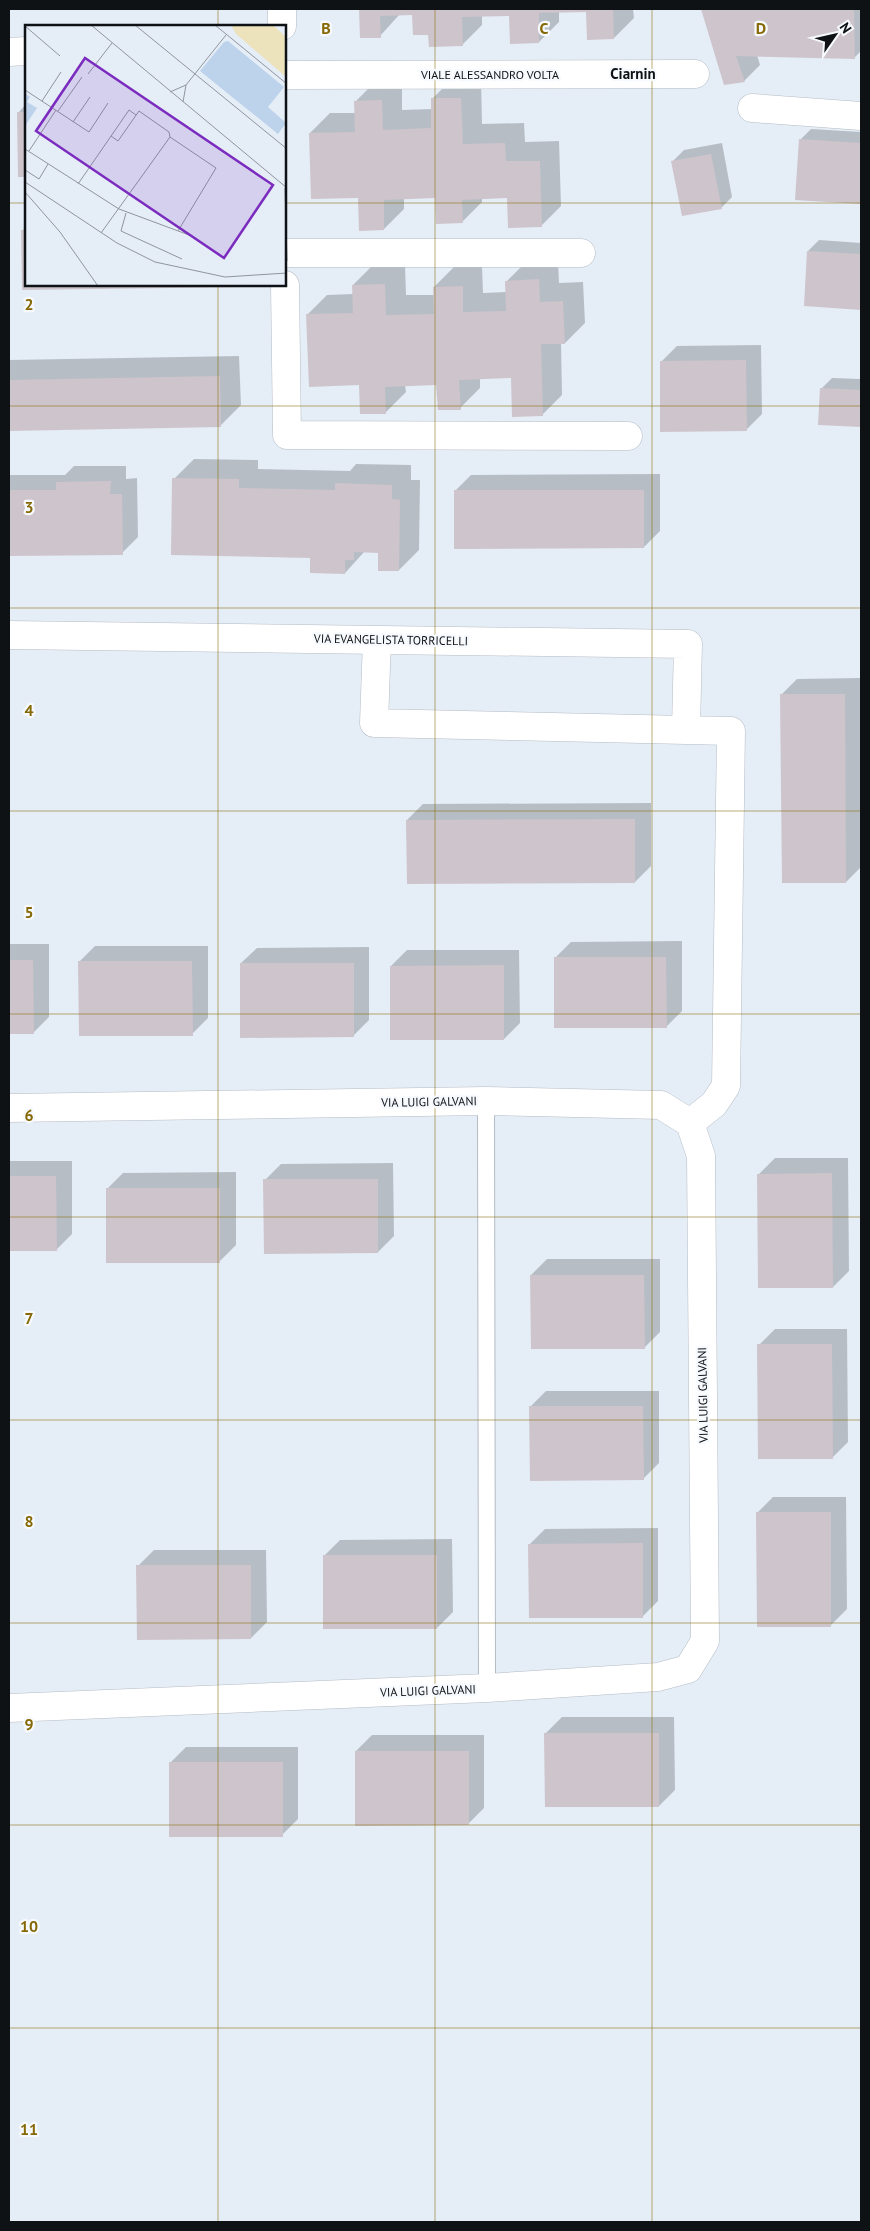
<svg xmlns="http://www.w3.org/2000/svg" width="870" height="2231" viewBox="0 0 870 2231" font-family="'PT Sans',sans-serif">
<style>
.shadow{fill:#0003}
.building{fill:#cec4cc}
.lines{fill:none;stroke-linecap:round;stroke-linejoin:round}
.lane-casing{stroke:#b4bcc5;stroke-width:18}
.street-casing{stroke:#b4bcc5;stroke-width:29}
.lane{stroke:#fff;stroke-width:16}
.street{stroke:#fff;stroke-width:28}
.grid{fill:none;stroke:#866905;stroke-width:1;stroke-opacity:0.55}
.labels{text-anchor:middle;stroke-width:4.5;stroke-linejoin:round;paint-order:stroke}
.street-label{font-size:12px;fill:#0f1215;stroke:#f6fafe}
.quarter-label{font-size:15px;font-weight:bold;fill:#0f1215;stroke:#f6fafe}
.inset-road{fill:none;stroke:#8f959d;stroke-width:1}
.view{fill:#7b2cbf;fill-opacity:0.15;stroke:#7b2cbf;stroke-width:2.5}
.inset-edge{fill:none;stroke:#0f1215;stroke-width:2.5}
.grid-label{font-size:16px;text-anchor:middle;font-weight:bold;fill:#866905;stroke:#f6fafe;stroke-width:4.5;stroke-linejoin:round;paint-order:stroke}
</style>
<rect width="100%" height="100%" fill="#e5edf7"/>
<!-- shadow -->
<path class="shadow" d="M 360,9 L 633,9 L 634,18 L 614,38 L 587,10 L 559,11 L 559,22 L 539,42 L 510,15 L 482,15 L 482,25 L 462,45 L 430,34 L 414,14 L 400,14 L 380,36 L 361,37 Z
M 702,9 L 861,9 L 861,51 L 854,58 L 757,55 L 760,65 L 744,81 L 725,84 Z
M 481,78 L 482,124 L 524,123 L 525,142 L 559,141 L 561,206 L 541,226 L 509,197 L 482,198 L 482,202 L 462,222 L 436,197 L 404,198 L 404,209 L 384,229 L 310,133 L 330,113 L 356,113 L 356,101 L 376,81 L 402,81 L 402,110 L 432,109 L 432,99 L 452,79 Z
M 26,104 L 26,176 L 19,176 L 18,113 Z
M 811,129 L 861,132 L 861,203 L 796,199 L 800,140 Z
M 722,143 L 732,197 L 721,208 L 673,161 L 684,150 Z
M 26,227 L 26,285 L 255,285 L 23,289 L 22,231 Z
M 819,240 L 861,243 L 861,308 L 805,305 L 808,251 Z
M 558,260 L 559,283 L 583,282 L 585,323 L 565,343 L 561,343 L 562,395 L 542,415 L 512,377 L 480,378 L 480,388 L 460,408 L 438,384 L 405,385 L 406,392 L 386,412 L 307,315 L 327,295 L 353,294 L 353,285 L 373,265 L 405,264 L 406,295 L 434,295 L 434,287 L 454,267 L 482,266 L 483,293 L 507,292 L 507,281 L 527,261 Z
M 761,345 L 762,414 L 746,430 L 661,362 L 677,346 Z
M 239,356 L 241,405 L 221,425 L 9,429 L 9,360 Z
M 832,378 L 861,379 L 861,425 L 819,423 L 821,389 Z
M 194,459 L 258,460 L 258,469 L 350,471 L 356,464 L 411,465 L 411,480 L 420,480 L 419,550 L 399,570 L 379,551 L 365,551 L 345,573 L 311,557 L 174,479 Z
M 74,466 L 126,466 L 126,479 L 137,478 L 138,537 L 122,553 L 9,555 L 9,475 L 65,475 Z
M 660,474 L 660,531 L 644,547 L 455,491 L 471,475 Z
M 861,678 L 861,867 L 846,882 L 781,695 L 797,679 Z
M 651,803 L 651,866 L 635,882 L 407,820 L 423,804 Z
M 682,941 L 682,1011 L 666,1027 L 555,958 L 571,942 Z
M 9,944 L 49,944 L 49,1017 L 33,1033 L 9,1033 Z
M 95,946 L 208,946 L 208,1018 L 192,1034 L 79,962 Z
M 369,947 L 369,1020 L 353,1036 L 241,963 L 257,948 Z
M 407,950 L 519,950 L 520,1023 L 504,1039 L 391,966 Z
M 775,1158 L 848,1158 L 849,1271 L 833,1287 L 759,1174 Z
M 9,1161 L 72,1161 L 72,1234 L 56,1250 L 9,1250 Z
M 393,1163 L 394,1236 L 378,1252 L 265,1180 L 281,1164 Z
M 236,1172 L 236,1245 L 220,1261 L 107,1189 L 123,1173 Z
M 547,1259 L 660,1259 L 660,1332 L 644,1348 L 531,1275 Z
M 775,1329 L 847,1329 L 848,1442 L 832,1458 L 759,1345 Z
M 546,1391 L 659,1391 L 659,1463 L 643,1479 L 530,1407 Z
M 773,1497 L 846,1497 L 847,1609 L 831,1625 L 757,1513 Z
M 658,1528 L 658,1601 L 642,1617 L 529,1545 L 545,1529 Z
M 452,1539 L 453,1612 L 437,1628 L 324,1556 L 340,1540 Z
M 154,1550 L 266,1550 L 267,1622 L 251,1638 L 138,1566 Z
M 562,1717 L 674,1717 L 675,1790 L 659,1806 L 546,1733 Z
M 372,1735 L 484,1735 L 484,1808 L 468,1824 L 356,1751 Z
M 186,1747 L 298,1747 L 298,1819 L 282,1835 L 170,1763 Z"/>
<!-- building -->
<path class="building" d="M 359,9 L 613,9 L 614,39 L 587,40 L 586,12 L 539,13 L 539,43 L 510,44 L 509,16 L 462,17 L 463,46 L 429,47 L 428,35 L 413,35 L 412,15 L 380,16 L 381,38 L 360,38 Z
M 701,9 L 854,9 L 855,59 L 736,56 L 745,82 L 724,85 Z
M 431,98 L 461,98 L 463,144 L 505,143 L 506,161 L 540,161 L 542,227 L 508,228 L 507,198 L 462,200 L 463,223 L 436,224 L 435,198 L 384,200 L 384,230 L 359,231 L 358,198 L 311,199 L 309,133 L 355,132 L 354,101 L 382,100 L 383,130 L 431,128 Z
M 17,112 L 26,112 L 26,177 L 18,177 Z
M 799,139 L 861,143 L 861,204 L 795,200 Z
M 711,154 L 722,209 L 682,216 L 671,161 Z
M 21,230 L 26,230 L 26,285 L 245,287 L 22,290 Z
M 807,251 L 861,254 L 861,310 L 804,306 Z
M 539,279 L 540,302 L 563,301 L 565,344 L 541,344 L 543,416 L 512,417 L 511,378 L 459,380 L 461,410 L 438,410 L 436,385 L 385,387 L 386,414 L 360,414 L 359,385 L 309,387 L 306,314 L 353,313 L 352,285 L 385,284 L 386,315 L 434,314 L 433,287 L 463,286 L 463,312 L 506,311 L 505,281 Z
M 746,360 L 747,431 L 660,432 L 660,361 Z
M 220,376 L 221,427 L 9,431 L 9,380 Z
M 820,388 L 861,390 L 861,427 L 818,425 Z
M 172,478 L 239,479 L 239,488 L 335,490 L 335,483 L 392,485 L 392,499 L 400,500 L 399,571 L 378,571 L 378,553 L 354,552 L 354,560 L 345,560 L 345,574 L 310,573 L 310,558 L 171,555 Z
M 111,481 L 110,494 L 122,494 L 123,555 L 9,556 L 9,490 L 56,490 L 56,482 Z
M 454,490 L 644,490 L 644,548 L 454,549 Z
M 780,694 L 845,694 L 846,883 L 782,883 Z
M 635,819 L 635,883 L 407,884 L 406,820 Z
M 554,957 L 666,957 L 667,1028 L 554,1028 Z
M 9,960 L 33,960 L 34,1034 L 9,1034 Z
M 78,961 L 192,961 L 193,1036 L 79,1036 Z
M 240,963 L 354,963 L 354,1037 L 240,1038 Z
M 504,965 L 504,1040 L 390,1040 L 390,966 Z
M 832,1173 L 833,1288 L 758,1288 L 757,1174 Z
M 9,1176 L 56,1176 L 57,1251 L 9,1251 Z
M 263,1179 L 378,1179 L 378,1253 L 264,1254 Z
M 106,1188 L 220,1188 L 220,1263 L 106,1263 Z
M 530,1275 L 644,1275 L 645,1349 L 531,1349 Z
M 757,1344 L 832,1344 L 833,1459 L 758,1459 Z
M 529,1406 L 643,1406 L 644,1480 L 530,1481 Z
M 756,1512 L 831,1512 L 831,1627 L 757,1627 Z
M 643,1543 L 643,1618 L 529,1618 L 528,1544 Z
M 323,1555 L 437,1555 L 437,1629 L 323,1629 Z
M 136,1565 L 251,1565 L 251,1639 L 137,1640 Z
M 544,1733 L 659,1733 L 659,1807 L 545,1807 Z
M 355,1751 L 469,1751 L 469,1825 L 355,1826 Z
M 169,1762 L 283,1762 L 283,1837 L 169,1837 Z"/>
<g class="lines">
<!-- lane casing -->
<g class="lane-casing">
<path id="lane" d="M 486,1101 L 487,1688"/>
</g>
<!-- street casing -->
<g class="street-casing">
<path id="street" d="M 282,9 L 282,26
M 9,52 L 26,51
M 285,75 L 695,74
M 752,108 L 861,116
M 285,253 L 581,253
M 285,285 L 287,435 L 628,436
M 9,635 L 688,644 L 686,729
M 377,640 L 374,723 L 731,731 L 726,1086 L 714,1104 L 690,1123
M 9,1108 L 486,1101 L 661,1105 L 690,1123 L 701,1156 L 705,1641 L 688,1669 L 658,1677 L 487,1688 L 9,1708"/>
</g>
<!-- lane -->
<use href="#lane" class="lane"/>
<!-- street -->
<use href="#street" class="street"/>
</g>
<!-- grid -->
<path class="grid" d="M 218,9 L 218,26M 435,9 L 435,2222M 652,9 L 652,2222M 9,203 L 26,203M 285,203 L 861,203M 218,285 L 218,2222M 9,406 L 861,406M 9,608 L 861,608M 9,811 L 861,811M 9,1014 L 861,1014M 9,1217 L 861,1217M 9,1420 L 861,1420M 9,1623 L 861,1623M 9,1825 L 861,1825M 9,2028 L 861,2028"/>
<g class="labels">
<!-- street labels -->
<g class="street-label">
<text x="490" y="79">VIALE ALESSANDRO VOLTA</text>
<text transform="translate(391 640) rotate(1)" y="4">VIA EVANGELISTA TORRICELLI</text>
<text transform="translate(429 1102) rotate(-1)" y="4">VIA LUIGI GALVANI</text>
<text transform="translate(703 1395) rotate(-91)" y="4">VIA LUIGI GALVANI</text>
<text transform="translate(428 1691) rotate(-2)" y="4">VIA LUIGI GALVANI</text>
</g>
<!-- quarter labels -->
<g class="quarter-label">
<text x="633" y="79">Ciarnin</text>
</g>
</g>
<!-- overview -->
<g transform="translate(25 25)">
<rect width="261" height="261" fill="#e5edf7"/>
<path d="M 203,16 L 259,62 L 243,82 L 261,98 L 253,109 L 175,46 L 199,17 ZM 0,68 L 5,72 L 2,77 L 12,83 L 0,101 Z" fill="#bdd2eb"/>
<path d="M 206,0 L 248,0 L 261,12 L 261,52 L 211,9 Z" fill="#ece3bd"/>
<path class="inset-road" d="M 66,0 L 262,163M 110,0 L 262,124M 190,0 L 262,59M 0,1 L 35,31M 63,49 L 87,18M 0,65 L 64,107 L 83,78M 145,67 L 161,60M 17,76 L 36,47M 158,77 L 161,60 L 201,10M 33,86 L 57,52M 48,97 L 65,72M 86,111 L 93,116 L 114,86 L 144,107 L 145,112M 0,124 L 94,184 L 164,210M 4,126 L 31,85M 0,145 L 14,154 L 23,139M 0,157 L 92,218 L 130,237 L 200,252 L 262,248M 53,159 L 104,85 L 111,90M 260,163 L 262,236M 0,167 L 35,207 L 73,261M 101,188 L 96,206 L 157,234M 76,208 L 145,112 L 191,143 L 153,206"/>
<path class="view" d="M 60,33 L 248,160 L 199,233 L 11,106 Z"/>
<rect width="261" height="261" class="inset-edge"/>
</g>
<g class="grid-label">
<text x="326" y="34">B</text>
<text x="544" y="34">C</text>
<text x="761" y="34">D</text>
<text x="29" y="310">2</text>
<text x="29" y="513">3</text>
<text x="29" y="716">4</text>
<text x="29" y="918">5</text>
<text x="29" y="1121">6</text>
<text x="29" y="1324">7</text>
<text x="29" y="1527">8</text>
<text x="29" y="1730">9</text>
<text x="29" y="1932">10</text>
<text x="29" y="2135">11</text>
</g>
<!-- border -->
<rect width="870" height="2231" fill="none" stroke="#0f1215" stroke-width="20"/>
<!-- north arrow -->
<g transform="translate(835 35) rotate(56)" stroke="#f6fafe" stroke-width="4" paint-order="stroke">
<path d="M0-4L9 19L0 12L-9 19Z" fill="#0f1215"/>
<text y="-8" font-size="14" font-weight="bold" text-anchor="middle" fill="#0f1215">N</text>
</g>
</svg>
